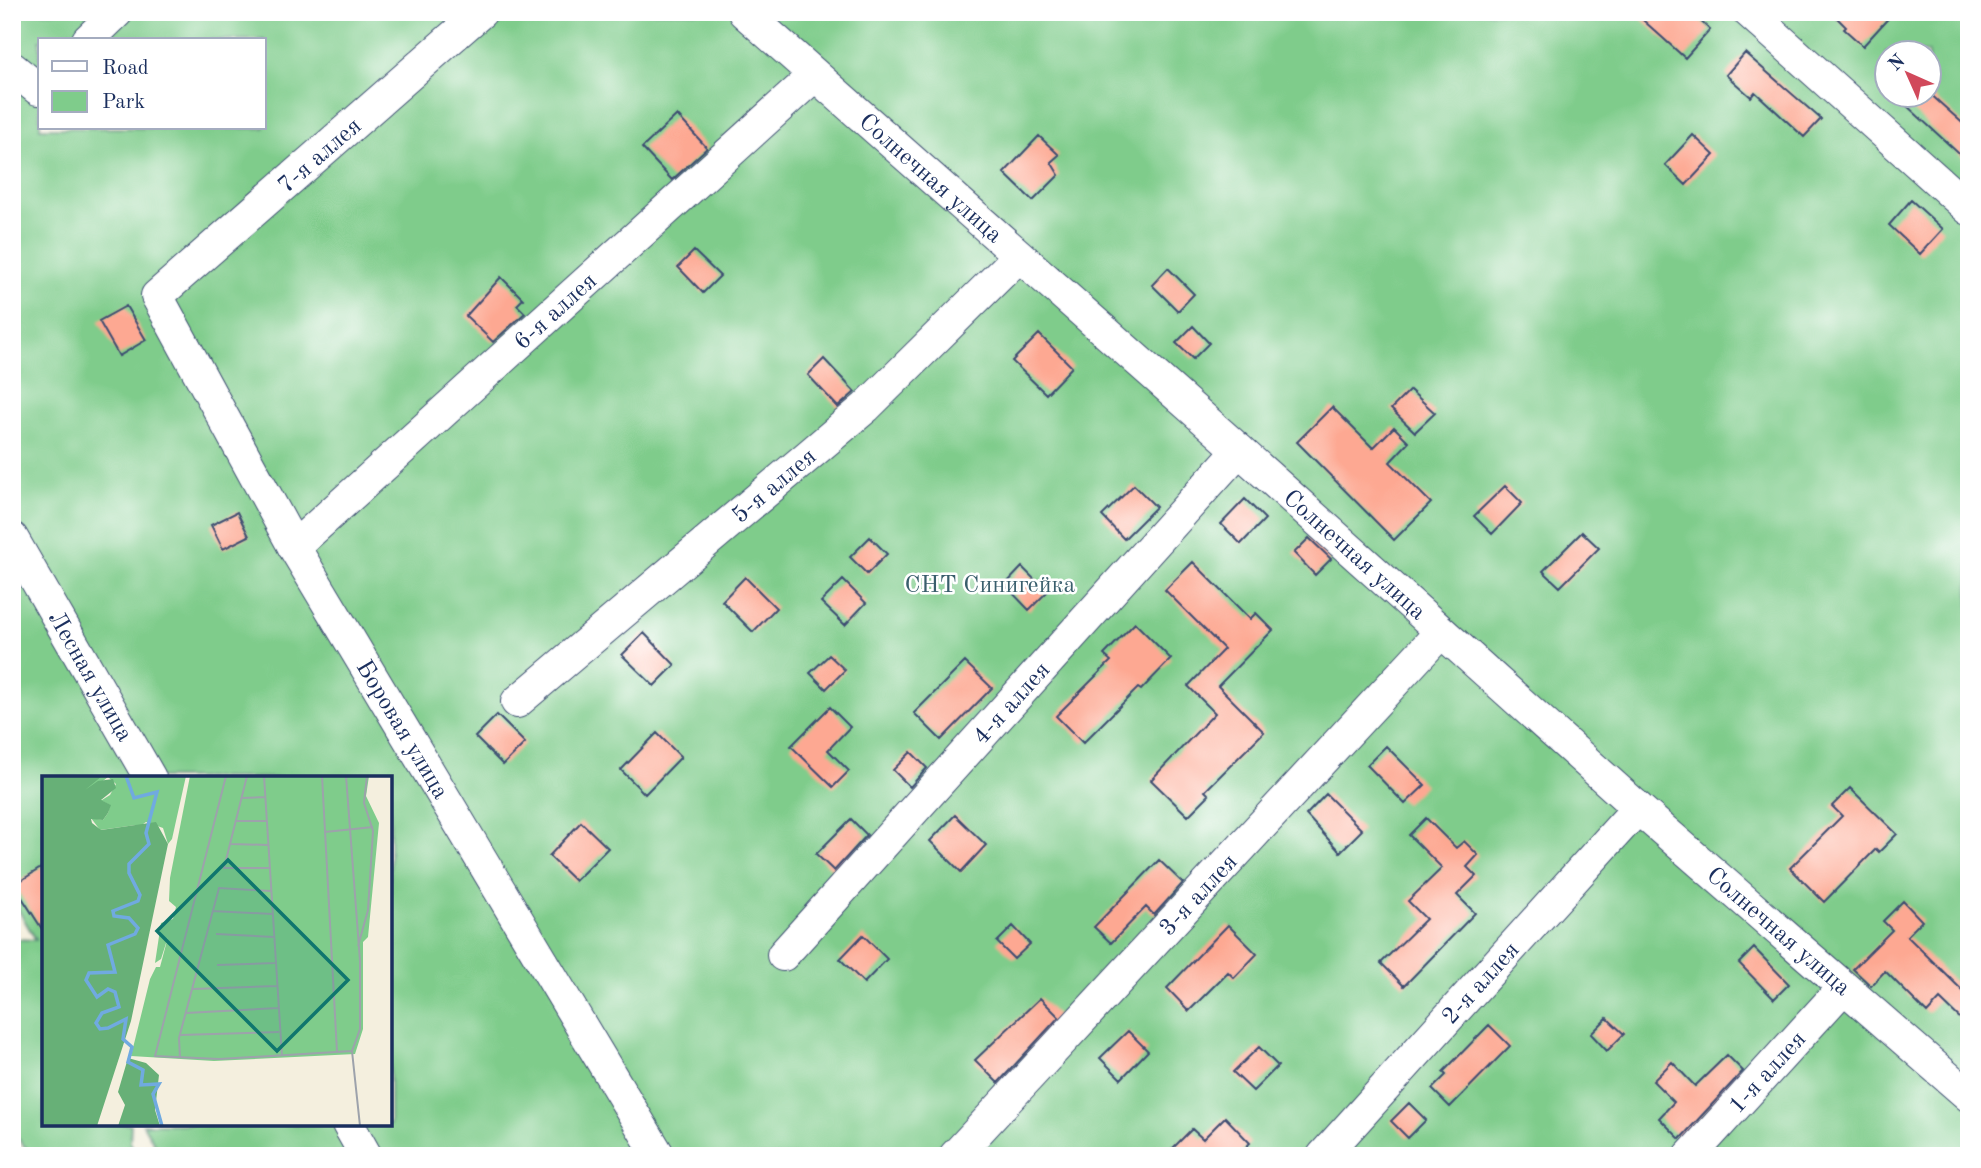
<svg xmlns="http://www.w3.org/2000/svg" width="1981" height="1168" viewBox="0 0 1981 1168" font-family="'Old Standard TT',serif">
<style>
.green{fill:#7fcc8b;stroke:#4d7e74;stroke-width:2;fill-rule:evenodd}
.building{fill:#fda892}
.lines{fill:none;stroke-linecap:round;stroke-linejoin:round}
.minor-casing{stroke:#3c4c71;stroke-width:34}
.minor{stroke:#fff;stroke-width:32}
.labels{text-anchor:middle;stroke-width:5;stroke-linejoin:round;paint-order:stroke}
.street-label{font-size:24px;fill:#1b2f5e;stroke:#fff}
.park-label{font-size:24px;fill:#395e6c;stroke:#fff}
.inset-river{fill:none;stroke:#70aae0;stroke-width:3.5}
.inset-road{fill:none;stroke:#9da2ab;stroke-width:2}
.view{fill:#0f766e;fill-opacity:0.15;stroke:#0f766e;stroke-width:3.5}
.inset-edge{fill:none;stroke:#1b2f5e;stroke-width:3.5}
</style>
<rect width="100%" height="100%" fill="#fff"/>
<filter id="ink" filterUnits="userSpaceOnUse"><feTurbulence type="fractalNoise" baseFrequency=".0143" numOctaves="2"/><feDisplacementMap in="SourceGraphic" scale="14" xChannelSelector="R" yChannelSelector="G"/><feConvolveMatrix kernelMatrix="1 2 1 2 8 2 1 2 1" color-interpolation-filters="sRGB"/></filter>
<filter id="wash" filterUnits="userSpaceOnUse"><feTurbulence type="fractalNoise" baseFrequency=".00686" numOctaves="4" result="noise"/><feDisplacementMap in="SourceGraphic" scale="28" xChannelSelector="R" yChannelSelector="G"/><feGaussianBlur stdDeviation="1.57" result="paint"/><feColorMatrix in="noise" values="0 0 0 0 0 0 0 0 0 0 0 0 0 0 0 0 0 1.4 0 .05"/><feComposite in="paint" operator="in"/></filter>
<g filter="url(#wash)">
<rect width="100%" height="100%" fill="#f4efde"/>
<!-- green -->
<path class="green" d="M 12,12 L 1969,12 L 1969,1156 L 161,1156 L 143,1124 L 390,1124 L 390,778 L 44,778 L 44,1124 L 131,1124 L 130,1142 L 137,1156 L 33,1156 L 12,1132 L 12,951 L 14,939 L 36,940 L 12,899 ZM 40,40 L 264,40 L 264,128 L 40,128 ZM 1886,52 L 1928,52 L 1928,94 L 1886,94 Z"/>
<g id="blocks">
<!-- building -->
<path class="building" d="M 1634,12 L 1691,12 L 1710,30 L 1685,58 Z
M 1831,12 L 1894,12 L 1863,46 L 1844,29 L 1846,27 Z
M 1745,53 L 1821,119 L 1804,137 L 1755,92 L 1751,97 L 1726,75 Z
M 1928,92 L 1969,129 L 1969,163 L 1907,106 L 1917,94 L 1928,94 Z
M 677,115 L 707,148 L 672,180 L 642,148 Z
M 1693,135 L 1714,155 L 1686,185 L 1665,165 Z
M 1039,136 L 1059,155 L 1051,162 L 1059,175 L 1033,201 L 1004,173 Z
M 1911,200 L 1943,229 L 1920,254 L 1889,225 Z
M 694,251 L 720,276 L 703,293 L 678,267 Z
M 1168,268 L 1194,294 L 1178,311 L 1152,285 Z
M 501,277 L 523,299 L 517,305 L 525,313 L 493,342 L 466,316 Z
M 126,306 L 146,340 L 119,356 L 99,321 Z
M 1193,326 L 1209,343 L 1193,359 L 1176,343 Z
M 1039,334 L 1072,367 L 1046,394 L 1012,361 Z
M 824,359 L 855,392 L 838,407 L 808,375 Z
M 1410,390 L 1435,413 L 1415,432 L 1391,409 Z
M 1332,407 L 1373,448 L 1394,427 L 1409,442 L 1390,462 L 1431,503 L 1394,540 L 1297,442 Z
M 1134,485 L 1156,507 L 1124,539 L 1102,516 Z
M 1505,486 L 1522,503 L 1492,534 L 1474,516 Z
M 1245,499 L 1265,519 L 1241,544 L 1221,524 Z
M 237,512 L 249,536 L 223,549 L 211,525 Z
M 1582,532 L 1599,548 L 1560,587 L 1543,571 Z
M 870,537 L 887,554 L 867,574 L 850,557 Z
M 1309,538 L 1331,559 L 1315,575 L 1294,553 Z
M 1193,562 L 1250,619 L 1256,613 L 1273,630 L 1218,686 L 1264,732 L 1205,791 L 1209,795 L 1188,816 L 1151,780 L 1215,713 L 1188,686 L 1224,649 L 1165,590 Z
M 1022,567 L 1047,592 L 1029,610 L 1005,585 Z
M 745,577 L 776,608 L 753,632 L 722,601 Z
M 843,580 L 866,603 L 845,625 L 821,602 Z
M 1135,623 L 1171,659 L 1141,690 L 1138,688 L 1083,743 L 1056,716 L 1111,661 L 1104,655 Z
M 644,633 L 675,665 L 654,686 L 622,655 Z
M 829,655 L 845,670 L 826,689 L 810,673 Z
M 965,662 L 992,688 L 941,740 L 914,713 Z
M 830,707 L 850,727 L 828,750 L 849,771 L 833,787 L 791,746 Z
M 497,715 L 525,743 L 503,765 L 475,737 Z
M 657,733 L 681,757 L 645,794 L 621,770 Z
M 1386,746 L 1425,785 L 1405,804 L 1367,765 Z
M 911,752 L 927,768 L 910,787 L 893,770 Z
M 1850,788 L 1897,834 L 1879,852 L 1876,849 L 1824,902 L 1790,868 L 1842,816 L 1832,806 Z
M 1326,794 L 1362,830 L 1340,852 L 1306,815 Z
M 955,815 L 986,845 L 961,872 L 930,841 Z
M 1426,818 L 1456,848 L 1464,841 L 1478,855 L 1467,867 L 1476,876 L 1457,895 L 1475,913 L 1404,986 L 1381,963 L 1426,919 L 1408,901 L 1442,868 L 1409,835 Z
M 851,819 L 867,835 L 834,871 L 816,854 Z
M 581,822 L 608,848 L 575,881 L 549,856 Z
M 1159,860 L 1183,883 L 1154,915 L 1146,907 L 1111,943 L 1094,927 Z
M 44,866 L 44,932 L 14,885 Z
M 1903,901 L 1922,921 L 1907,936 L 1969,997 L 1969,1027 L 1940,999 L 1927,1013 L 1885,971 L 1871,986 L 1853,969 L 1892,930 L 1883,921 Z
M 1228,925 L 1257,954 L 1234,978 L 1228,972 L 1189,1011 L 1167,988 Z
M 1013,926 L 1030,944 L 1014,959 L 997,942 Z
M 863,935 L 887,959 L 864,983 L 840,959 Z
M 1754,948 L 1789,984 L 1774,999 L 1739,963 Z
M 1040,998 L 1059,1017 L 998,1083 L 975,1060 Z
M 1607,1018 L 1624,1034 L 1607,1051 L 1591,1034 Z
M 1489,1025 L 1510,1046 L 1450,1107 L 1432,1089 L 1446,1075 L 1443,1072 Z
M 1128,1031 L 1148,1051 L 1121,1079 L 1100,1058 Z
M 1259,1047 L 1278,1066 L 1253,1091 L 1233,1072 Z
M 1727,1055 L 1743,1071 L 1680,1139 L 1659,1118 L 1674,1102 L 1653,1081 L 1672,1062 L 1695,1086 Z
M 1409,1103 L 1426,1120 L 1408,1138 L 1391,1121 Z
M 1225,1117 L 1250,1143 L 1237,1156 L 1165,1156 L 1192,1129 L 1203,1139 Z"/>
</g>
</g>
<g filter="url(#ink)">
<use href="#blocks" fill-opacity="0" stroke="#3c4c71" stroke-width="2"/>
<g class="lines">
<!-- minor casing -->
<g class="minor-casing">
<g id="minor">
<path id="s1" d="M 481,12 L 157,296 L 294,547 L 659,1156"/>
<path id="s2" d="M 744,12 L 1239,450 L 1638,808 L 1969,1096"/>
<path d="M 1749,12 L 1969,209"/>
<path d="M 88,40 L 117,12"/>
<path d="M 12,68 L 38,89 L 40,86"/>
<path id="s3" d="M 12,538 L 150,778"/>
<path id="s4" d="M 294,547 L 814,76"/>
<path id="s5" d="M 517,702 L 866,407 L 1018,257"/>
<path id="s6" d="M 783,955 L 1239,450"/>
<path d="M 348,1124 L 366,1156"/>
<path id="s7" d="M 955,1156 L 1441,632"/>
<path id="s8" d="M 1323,1156 L 1638,808"/>
<path id="s9" d="M 1690,1156 L 1843,988"/>
</g>
</g>
<!-- minor -->
<use href="#minor" class="minor"/>
</g>
</g>
<g class="labels">
<!-- street labels -->
<g class="street-label">
<text transform="translate(319 155) rotate(-41)" y="8">7-я аллея</text>
<text dy="8" stroke="none"><textPath href="#s2" startOffset="250">Солнечная улица</textPath></text>
<text dy="8" stroke="none"><textPath href="#s4" startOffset="352">6-я аллея</textPath></text>
<text dy="8" stroke="none"><textPath href="#s5" startOffset="336">5-я аллея</textPath></text>
<text dy="8" stroke="none"><textPath href="#s2" startOffset="817">Солнечная улица</textPath></text>
<text dy="8" stroke="none"><textPath href="#s3" startOffset="159">Лесная улица</textPath></text>
<text dy="8" stroke="none"><textPath href="#s6" startOffset="340">4-я аллея</textPath></text>
<text dy="8" stroke="none"><textPath href="#s1" startOffset="929">Боровая улица</textPath></text>
<text dy="8" stroke="none"><textPath href="#s7" startOffset="357">3-я аллея</textPath></text>
<text dy="8" stroke="none"><textPath href="#s2" startOffset="1384">Солнечная улица</textPath></text>
<text dy="8" stroke="none"><textPath href="#s8" startOffset="234">2-я аллея</textPath></text>
<text dy="8" stroke="none"><textPath href="#s9" startOffset="114">1-я аллея</textPath></text>
</g>
<!-- park labels -->
<g class="park-label">
<text x="990" y="592">СНТ Синигейка</text>
</g>
</g>
<!-- overview -->
<g transform="translate(42 776)">
<rect width="350" height="350" fill="#f4efde"/>
<path d="M 25,0 L 144,0 L 130,63 L 126,68 L 121,52 L 104,46 L 85,59 L 40,65 L 34,20 ZM 66,1 L 74,8 L 68,19 L 60,24 L 35,25 ZM 60,25 L 68,29 L 66,37 L 61,44 L 49,42 L 58,54 L 94,49 L 84,59 L 40,64 L 34,28 ZM 148,0 L 327,0 L 324,20 L 337,47 L 326,161 L 321,166 L 321,253 L 313,278 L 172,285 L 89,280 L 108,203 L 114,191 L 118,191 L 126,161 L 119,183 L 113,187 L 119,147 L 131,143 L 134,131 L 127,125 L 128,102 Z" fill="#7fcc8b" fill-rule="evenodd"/>
<path d="M 0,0 L 60,0 L 43,14 L 56,5 L 71,3 L 74,12 L 59,24 L 69,29 L 66,37 L 61,44 L 49,43 L 50,47 L 59,54 L 114,46 L 126,68 L 89,245 L 55,350 L 0,350 ZM 86,282 L 104,287 L 117,299 L 113,334 L 118,350 L 76,350 L 83,329 L 76,316 Z" fill="#67b077"/>
<path class="inset-river" d="M 84,0 L 92,22 L 115,16 L 104,57 L 107,68 L 87,88 L 87,97 L 98,119 L 96,125 L 71,135 L 72,140 L 87,142 L 96,152 L 93,158 L 66,169 L 73,196 L 47,197 L 44,204 L 55,221 L 66,213 L 73,216 L 77,231 L 60,237 L 54,247 L 58,253 L 66,252 L 84,243 L 81,263 L 90,271 L 86,286 L 101,294 L 99,309 L 117,308 L 111,318 L 120,350"/>
<path class="inset-road" d="M 184,0 L 113,280 L 177,283 L 310,275M 205,0 L 182,92 L 228,92M 222,0 L 240,280M 280,0 L 295,276M 304,0 L 318,185 L 318,253 L 310,275 L 318,350M 200,22 L 223,21M 194,45 L 225,45M 283,56 L 331,51M 189,68 L 226,69M 170,135 L 230,138M 174,158 L 232,161M 316,170 L 326,134 L 331,55 L 322,27 L 325,0M 175,189 L 233,187M 151,213 L 235,210M 144,237 L 236,232M 138,259 L 237,256M 138,282 L 137,262 L 177,112 L 229,115"/>
<path class="view" d="M 186,84 L 306,204 L 235,275 L 115,155 Z"/>
<rect width="350" height="350" class="inset-edge"/>
</g>
<!-- margin -->
<rect width="1981" height="1168" fill="none" stroke="#fff" stroke-width="42"/>
<!-- legend -->
<rect x="38" y="38" width="228" height="91" fill="#ffffff" stroke="#a4acbf" stroke-width="2"/>
<rect x="52" y="61" width="35" height="10" fill="#ffffff" stroke="#a4acbf" stroke-width="2"/>
<text x="102" y="74" font-size="21" fill="#1b2f5e">Road</text>
<rect x="52" y="91" width="35" height="21" fill="#7fcc8b" stroke="#a4acbf" stroke-width="2"/>
<text x="102" y="108" font-size="21" fill="#1b2f5e">Park</text>
<!-- north arrow -->
<g transform="translate(1908 74) rotate(315)"><circle r="33" fill="#ffffff" stroke="#a4acbf" stroke-width="2"/>
<path d="M0-5L12 26L0 18L-12 26Z" fill="#d1495b"/>
<text y="-10" font-size="19" font-weight="bold" text-anchor="middle" fill="#1b2f5e">N</text>
</g>
</svg>
